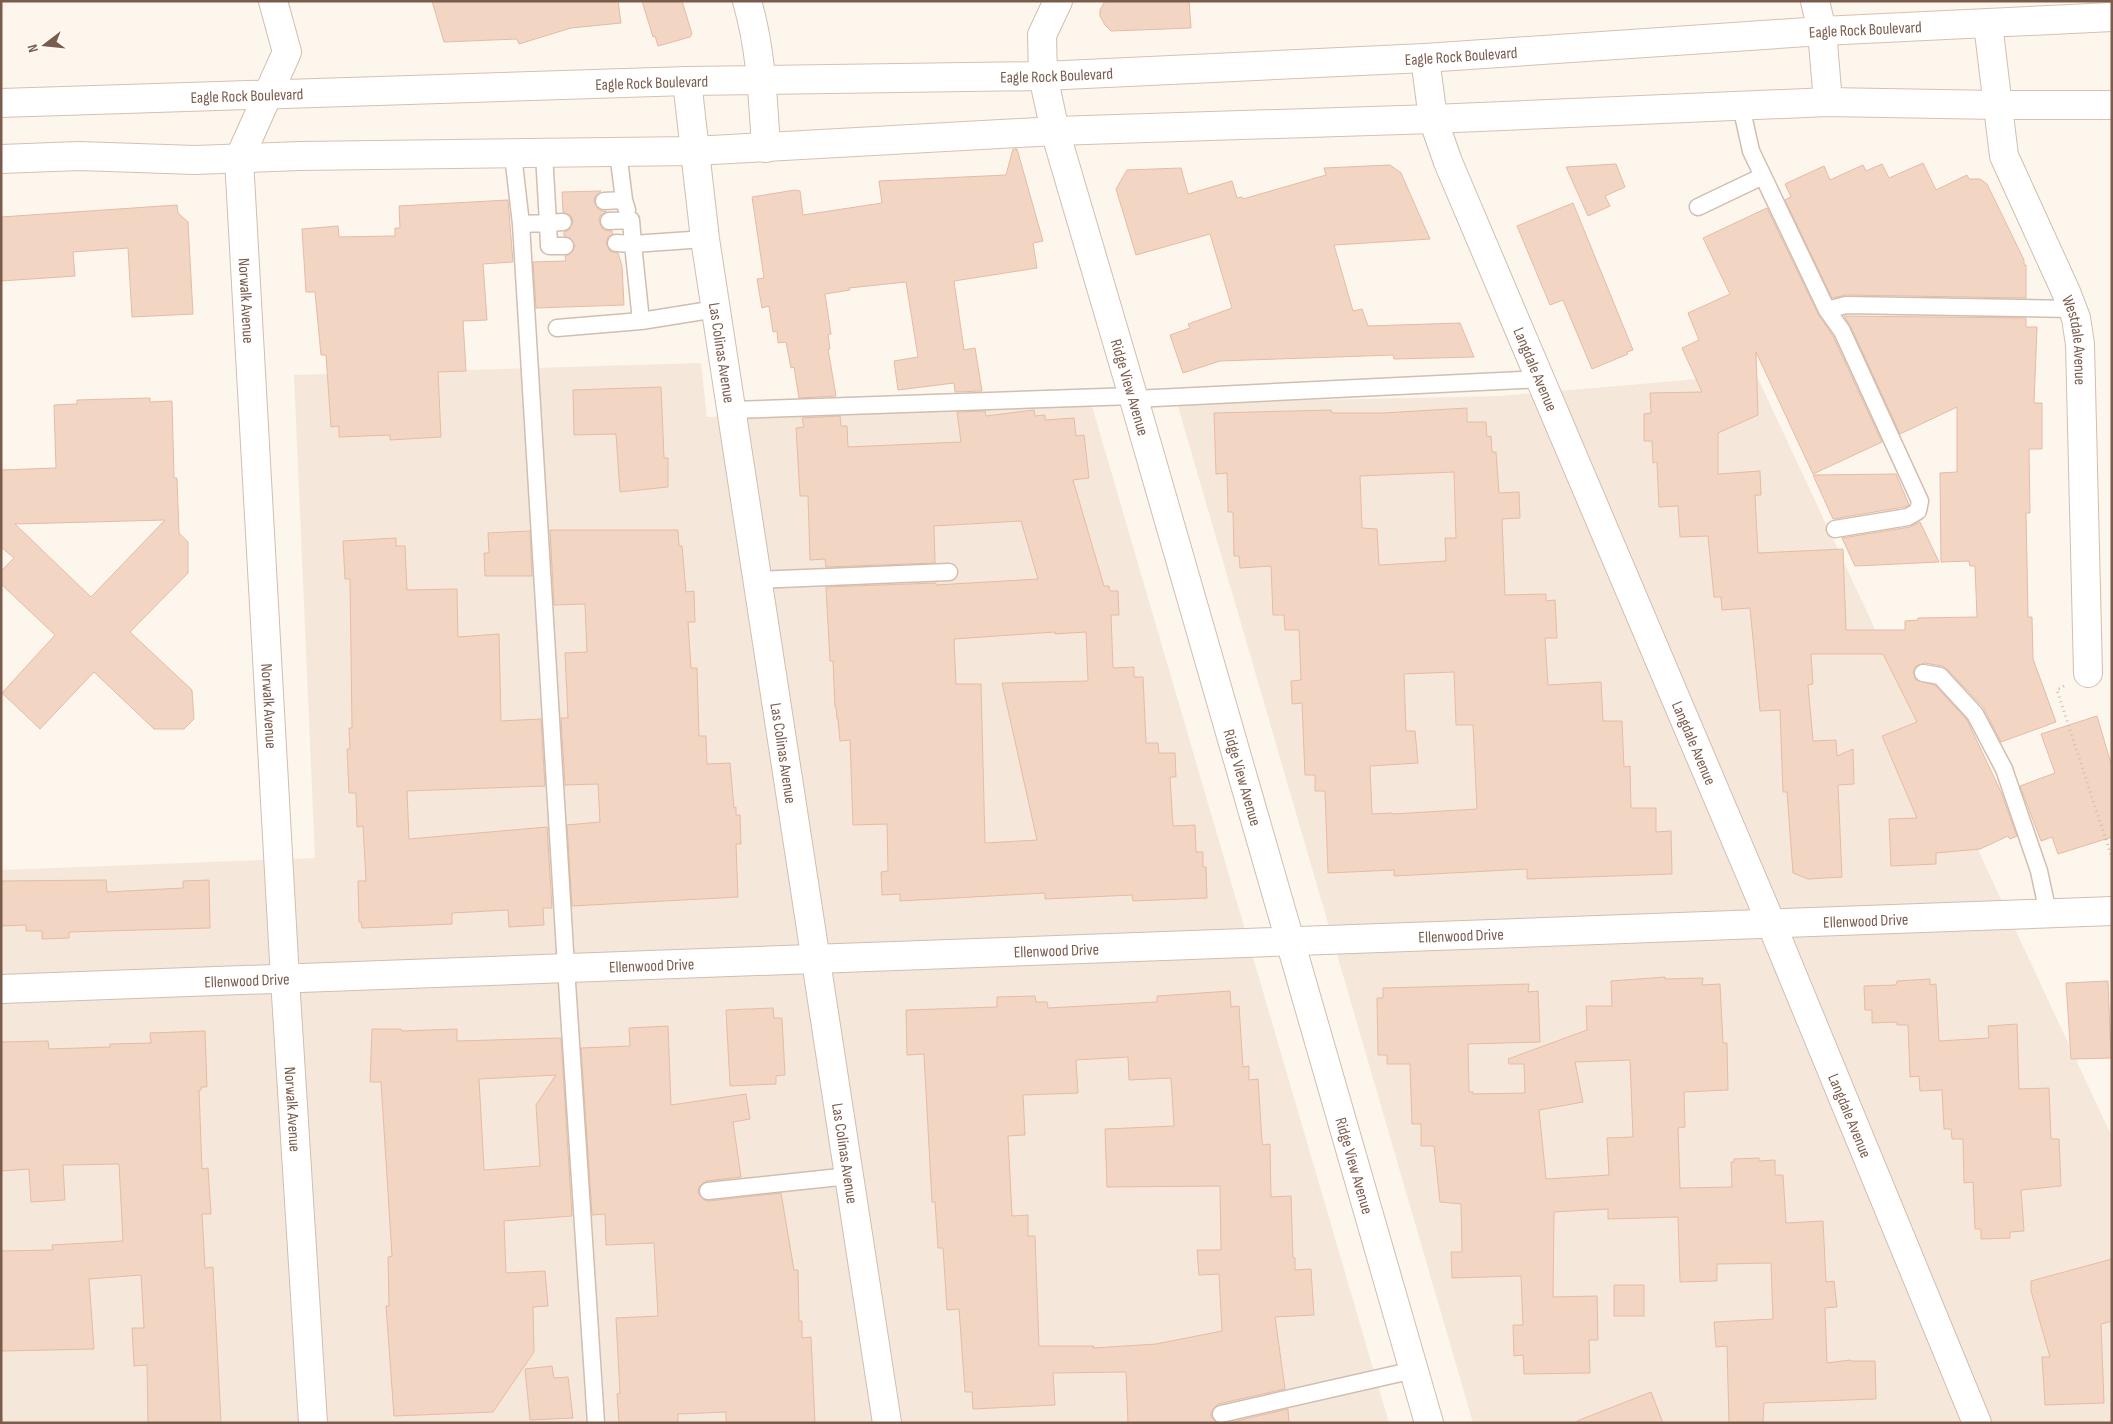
<svg xmlns="http://www.w3.org/2000/svg" width="2113" height="1424" viewBox="0 0 2113 1424" font-family="'Sofia Sans Condensed',sans-serif">
<style>
.residential{fill:#f5e8da}
.building{fill:#f3d5c3;stroke:#e6bba3;fill-rule:evenodd}
.lines{fill:none;stroke-linecap:round;stroke-linejoin:round}
.service-casing{stroke:#d1beb0;stroke-width:19}
.minor-casing{stroke:#d1beb0;stroke-width:30}
.tertiary-casing{stroke:#d1beb0;stroke-width:30}
.secondary-casing{stroke:#d6c0b0;stroke-width:30}
.path{stroke:#d9b8a5;stroke-width:3;stroke-dasharray:1 4;stroke-linecap:butt}
.service{stroke:#fff;stroke-width:16}
.minor{stroke:#fff;stroke-width:28}
.tertiary{stroke:#fff;stroke-width:28}
.secondary{stroke:#fff;stroke-width:28}
.labels{text-anchor:middle;stroke-width:5;stroke-linejoin:round;paint-order:stroke}
.street-label{font-size:16px;fill:#7a5c4d;stroke:#fffaf3}
</style>
<rect width="100%" height="100%" fill="#fdf6ec"/>
<!-- residential -->
<path class="residential" d="M 701,363 L 707,417 L 1092,406 L 1389,1423 L 1,1423 L 1,870 L 315,858 L 294,375 Z
M 1756,374 L 2112,1137 L 2112,1423 L 1473,1423 L 1177,403 L 1501,396 Z"/>
<!-- building -->
<path class="building" d="M 432,1 L 618,1 L 621,23 L 571,28 L 519,44 L 517,39 L 444,42 Z
M 642,1 L 682,1 L 692,34 L 690,37 L 658,46 L 655,36 L 653,37 Z
M 1105,1 L 1189,1 L 1191,28 L 1111,31 L 1105,25 L 1100,16 L 1100,10 Z
M 1013,149 L 1017,149 L 1043,241 L 1033,243 L 1037,268 L 954,281 L 964,350 L 975,348 L 982,391 L 955,392 L 954,383 L 898,390 L 894,361 L 918,357 L 906,282 L 849,288 L 850,290 L 825,294 L 831,334 L 828,335 L 830,349 L 828,349 L 836,396 L 799,398 L 794,367 L 791,368 L 786,342 L 778,343 L 777,331 L 773,332 L 769,306 L 762,308 L 757,279 L 764,278 L 752,197 L 795,190 L 800,191 L 803,215 L 882,203 L 879,181 L 1006,175 Z
M 1923,163 L 1936,190 L 1967,175 L 1969,179 L 1980,179 L 1987,184 L 2024,260 L 2024,265 L 2026,265 L 2026,298 L 1846,295 L 1832,298 L 1785,200 L 1791,197 L 1785,184 L 1824,166 L 1830,180 L 1863,165 L 1866,171 L 1882,164 L 1889,178 Z
M 1616,164 L 1625,187 L 1605,196 L 1610,206 L 1588,216 L 1566,167 Z
M 1390,165 L 1401,173 L 1430,239 L 1334,245 L 1353,311 L 1362,309 L 1368,326 L 1460,323 L 1474,357 L 1394,359 L 1393,355 L 1220,361 L 1183,373 L 1170,335 L 1190,328 L 1188,324 L 1232,308 L 1210,234 L 1136,255 L 1116,189 L 1127,170 L 1181,168 L 1188,194 L 1232,181 L 1237,198 L 1242,197 L 1243,199 L 1326,175 L 1324,168 Z
M 601,191 L 595,196 L 594,202 L 599,210 L 607,212 L 600,216 L 599,222 L 604,230 L 612,231 L 613,234 L 608,237 L 606,243 L 610,251 L 618,253 L 622,266 L 624,305 L 536,308 L 533,262 L 566,261 L 565,256 L 570,254 L 575,246 L 570,238 L 564,236 L 564,232 L 569,230 L 573,222 L 571,216 L 563,212 L 562,192 Z
M 508,200 L 513,262 L 483,264 L 487,320 L 463,321 L 466,371 L 438,372 L 441,437 L 390,440 L 390,435 L 339,437 L 339,426 L 331,427 L 326,355 L 321,355 L 315,292 L 306,292 L 302,229 L 338,226 L 339,237 L 395,236 L 395,228 L 400,228 L 399,206 Z
M 1573,203 L 1633,350 L 1627,352 L 1628,354 L 1592,369 L 1563,300 L 1550,305 L 1517,226 Z
M 177,205 L 178,213 L 188,222 L 193,314 L 132,317 L 128,248 L 73,252 L 75,276 L 1,281 L 1,217 Z
M 1767,208 L 1818,314 L 1833,336 L 1882,442 L 1813,474 L 1756,352 L 1758,415 L 1718,433 L 1718,474 L 1760,471 L 1761,495 L 1755,495 L 1758,553 L 1843,549 L 1846,630 L 1905,630 L 1905,621 L 1918,620 L 1918,618 L 1977,617 L 1975,566 L 1970,566 L 1969,561 L 1941,562 L 1940,473 L 1957,472 L 1957,407 L 1900,434 L 1851,327 L 1844,316 L 2026,318 L 2026,327 L 2037,327 L 2034,403 L 2042,403 L 2042,449 L 2029,449 L 2030,513 L 2026,513 L 2028,617 L 2032,617 L 2033,659 L 2056,722 L 2001,742 L 1983,707 L 1947,669 L 1942,666 L 1925,663 L 1916,666 L 1913,672 L 1916,680 L 1935,685 L 1967,720 L 2001,792 L 2017,836 L 2010,839 L 2008,836 L 1980,849 L 1936,853 L 1936,864 L 1891,866 L 1889,819 L 1917,818 L 1882,736 L 1917,722 L 1883,654 L 1811,654 L 1813,684 L 1808,685 L 1813,741 L 1836,740 L 1837,756 L 1853,749 L 1854,784 L 1838,785 L 1842,877 L 1808,879 L 1793,873 L 1787,792 L 1783,792 L 1780,710 L 1760,711 L 1750,608 L 1722,610 L 1721,597 L 1714,597 L 1708,536 L 1680,537 L 1678,506 L 1659,507 L 1657,462 L 1653,463 L 1652,441 L 1644,441 L 1644,414 L 1651,413 L 1650,393 L 1702,392 L 1682,348 L 1699,340 L 1688,313 L 1730,294 L 1703,238 Z
M 661,387 L 664,458 L 668,458 L 668,487 L 620,492 L 616,434 L 574,435 L 573,390 Z
M 150,398 L 150,402 L 172,401 L 174,478 L 177,478 L 179,533 L 188,542 L 188,573 L 130,632 L 192,690 L 194,719 L 184,729 L 154,729 L 94,672 L 40,729 L 2,693 L 55,635 L 1,584 L 1,571 L 14,558 L 1,547 L 1,470 L 56,468 L 54,405 L 77,404 L 77,400 ZM 165,520 L 91,597 L 15,524 Z
M 1467,408 L 1467,422 L 1486,422 L 1487,437 L 1491,436 L 1492,452 L 1496,452 L 1499,493 L 1519,492 L 1520,518 L 1502,519 L 1505,595 L 1546,594 L 1546,601 L 1555,600 L 1557,638 L 1545,638 L 1548,685 L 1601,682 L 1603,721 L 1622,721 L 1624,767 L 1630,766 L 1631,808 L 1656,808 L 1656,832 L 1671,831 L 1672,874 L 1527,879 L 1527,869 L 1394,876 L 1394,870 L 1328,873 L 1325,791 L 1315,791 L 1315,775 L 1305,775 L 1302,703 L 1292,704 L 1291,681 L 1301,680 L 1299,630 L 1285,630 L 1284,615 L 1273,615 L 1271,566 L 1240,568 L 1239,556 L 1234,556 L 1233,512 L 1228,512 L 1227,473 L 1216,474 L 1214,413 L 1331,410 L 1332,413 L 1383,413 ZM 1454,472 L 1456,538 L 1445,538 L 1446,561 L 1379,565 L 1377,529 L 1362,528 L 1360,476 ZM 1454,672 L 1456,725 L 1473,725 L 1477,809 L 1392,814 L 1392,813 L 1372,814 L 1370,766 L 1418,763 L 1415,731 L 1406,731 L 1404,674 Z
M 1034,410 L 1035,416 L 1045,415 L 1045,420 L 1074,418 L 1076,436 L 1084,435 L 1089,478 L 1073,480 L 1104,586 L 1109,586 L 1110,591 L 1118,591 L 1119,615 L 1111,615 L 1113,668 L 1134,667 L 1134,677 L 1143,677 L 1146,743 L 1158,743 L 1159,753 L 1175,753 L 1176,777 L 1170,777 L 1173,826 L 1195,825 L 1196,852 L 1203,852 L 1203,867 L 1206,867 L 1207,898 L 1133,901 L 1132,895 L 1045,899 L 1045,893 L 900,901 L 900,894 L 882,895 L 881,872 L 888,871 L 887,824 L 853,825 L 850,740 L 840,741 L 838,719 L 837,719 L 836,707 L 835,707 L 833,661 L 830,661 L 826,587 L 936,583 L 936,585 L 1038,579 L 1021,521 L 934,526 L 935,563 L 826,567 L 825,559 L 810,560 L 808,496 L 800,496 L 796,428 L 804,427 L 802,418 L 840,416 L 841,426 L 847,426 L 848,447 L 961,442 L 957,412 L 985,411 L 986,416 ZM 1055,632 L 1055,634 L 1086,632 L 1088,681 L 1002,683 L 1037,840 L 985,843 L 981,684 L 956,684 L 954,639 Z
M 1896,474 L 1909,505 L 1904,507 L 1833,519 L 1813,475 Z
M 1920,522 L 1939,562 L 1855,566 L 1842,538 L 1910,527 Z
M 550,530 L 678,530 L 679,546 L 682,546 L 686,592 L 694,591 L 695,622 L 688,622 L 691,668 L 697,668 L 699,736 L 706,736 L 707,764 L 730,763 L 734,808 L 736,807 L 736,815 L 740,815 L 741,844 L 736,844 L 738,897 L 572,906 L 567,825 L 600,822 L 598,784 L 565,785 L 561,718 L 568,718 L 565,653 L 587,652 L 585,604 L 554,605 Z
M 530,531 L 532,576 L 485,576 L 484,553 L 489,553 L 488,533 Z
M 396,538 L 396,546 L 405,546 L 407,590 L 457,589 L 458,637 L 499,634 L 501,721 L 541,719 L 545,786 L 407,791 L 409,839 L 547,827 L 552,908 L 543,908 L 544,925 L 509,927 L 508,910 L 452,913 L 452,924 L 362,928 L 361,922 L 359,922 L 358,881 L 366,881 L 363,826 L 357,827 L 356,793 L 349,793 L 347,749 L 350,749 L 349,728 L 352,728 L 350,579 L 345,579 L 343,541 Z
M 2097,716 L 2112,767 L 2112,837 L 2058,854 L 2052,837 L 2041,841 L 2020,786 L 2055,773 L 2041,734 Z
M 106,880 L 107,892 L 183,888 L 183,881 L 209,880 L 210,928 L 69,932 L 69,938 L 42,939 L 42,931 L 26,931 L 26,925 L 1,926 L 1,881 Z
M 1665,977 L 1665,979 L 1703,978 L 1702,985 L 1720,984 L 1723,1043 L 1727,1043 L 1728,1090 L 1684,1092 L 1685,1127 L 1678,1128 L 1680,1188 L 1732,1187 L 1731,1162 L 1734,1162 L 1734,1159 L 1759,1158 L 1759,1161 L 1775,1160 L 1775,1175 L 1783,1175 L 1786,1223 L 1823,1221 L 1826,1282 L 1834,1281 L 1837,1307 L 1825,1308 L 1827,1363 L 1850,1360 L 1851,1361 L 1875,1361 L 1876,1399 L 1764,1403 L 1763,1423 L 1729,1423 L 1727,1346 L 1716,1347 L 1714,1322 L 1773,1319 L 1771,1263 L 1717,1264 L 1717,1281 L 1680,1282 L 1678,1217 L 1608,1219 L 1608,1209 L 1554,1212 L 1553,1297 L 1597,1296 L 1598,1340 L 1589,1340 L 1590,1373 L 1524,1374 L 1523,1355 L 1514,1356 L 1513,1325 L 1523,1325 L 1521,1276 L 1452,1278 L 1451,1252 L 1462,1252 L 1461,1204 L 1440,1202 L 1434,1146 L 1421,1146 L 1421,1124 L 1412,1124 L 1410,1064 L 1387,1064 L 1387,1055 L 1378,1055 L 1377,998 L 1383,998 L 1383,988 L 1529,984 L 1528,992 L 1538,991 L 1540,1042 L 1468,1044 L 1469,1092 L 1473,1092 L 1473,1094 L 1525,1093 L 1524,1064 L 1509,1064 L 1508,1059 L 1587,1030 L 1586,1006 L 1612,1006 L 1611,981 ZM 1630,1060 L 1633,1137 L 1607,1138 L 1609,1175 L 1546,1179 L 1539,1110 L 1583,1102 L 1575,1062 Z
M 1930,979 L 1930,985 L 1936,984 L 1939,1041 L 1989,1038 L 1988,1026 L 2017,1024 L 2019,1089 L 2049,1088 L 2051,1139 L 2059,1139 L 2061,1186 L 2021,1190 L 2024,1231 L 2010,1232 L 2010,1238 L 1981,1239 L 1981,1229 L 1975,1229 L 1973,1182 L 1964,1183 L 1963,1139 L 1952,1139 L 1951,1129 L 1944,1129 L 1942,1090 L 1920,1091 L 1919,1076 L 1910,1077 L 1908,1025 L 1897,1025 L 1897,1022 L 1872,1023 L 1872,1010 L 1865,1010 L 1864,986 L 1896,985 L 1897,981 Z
M 2108,981 L 2111,1058 L 2071,1059 L 2066,983 Z
M 1230,991 L 1231,1007 L 1239,1006 L 1243,1067 L 1249,1066 L 1249,1080 L 1258,1079 L 1262,1141 L 1263,1145 L 1270,1144 L 1271,1197 L 1291,1196 L 1293,1258 L 1295,1258 L 1295,1270 L 1311,1269 L 1314,1315 L 1275,1317 L 1285,1389 L 1218,1404 L 1211,1412 L 1211,1417 L 1217,1423 L 1128,1423 L 1126,1372 L 1053,1373 L 1055,1405 L 973,1409 L 972,1392 L 965,1392 L 959,1309 L 947,1310 L 943,1248 L 938,1248 L 935,1202 L 932,1202 L 924,1054 L 907,1055 L 906,1010 L 997,1007 L 997,997 L 1035,996 L 1036,1002 L 1047,1002 L 1048,1008 L 1157,1002 L 1157,996 ZM 1128,1057 L 1129,1080 L 1171,1078 L 1174,1126 L 1105,1129 L 1107,1187 L 1220,1186 L 1221,1250 L 1197,1250 L 1199,1275 L 1219,1274 L 1222,1331 L 1156,1344 L 1093,1348 L 1094,1346 L 1039,1346 L 1035,1236 L 1028,1236 L 1028,1215 L 1012,1216 L 1008,1136 L 1025,1135 L 1023,1095 L 1078,1093 L 1076,1060 Z
M 773,1008 L 774,1018 L 782,1018 L 785,1075 L 776,1076 L 776,1084 L 730,1086 L 726,1010 Z
M 668,1026 L 671,1105 L 746,1094 L 750,1119 L 733,1122 L 741,1177 L 706,1181 L 699,1187 L 698,1193 L 704,1200 L 709,1201 L 781,1193 L 794,1270 L 798,1270 L 799,1321 L 802,1321 L 802,1338 L 811,1337 L 815,1423 L 726,1423 L 726,1412 L 678,1414 L 678,1423 L 619,1423 L 617,1394 L 620,1393 L 616,1318 L 658,1316 L 654,1243 L 606,1245 L 605,1214 L 592,1215 L 581,1048 L 630,1046 L 629,1028 Z
M 372,1029 L 401,1029 L 402,1031 L 457,1029 L 457,1041 L 561,1038 L 572,1216 L 504,1221 L 506,1273 L 545,1271 L 548,1306 L 533,1307 L 534,1352 L 493,1412 L 394,1416 L 386,1306 L 389,1306 L 388,1257 L 392,1256 L 381,1082 L 370,1082 ZM 556,1075 L 536,1105 L 540,1166 L 484,1170 L 479,1079 Z
M 205,1031 L 207,1087 L 201,1087 L 201,1090 L 199,1090 L 202,1169 L 208,1168 L 211,1214 L 202,1214 L 205,1268 L 213,1267 L 221,1423 L 148,1423 L 147,1365 L 134,1366 L 132,1328 L 144,1328 L 141,1275 L 89,1279 L 94,1349 L 1,1351 L 1,1251 L 53,1250 L 52,1245 L 123,1241 L 119,1164 L 63,1165 L 65,1200 L 31,1202 L 29,1169 L 1,1171 L 1,1042 L 48,1041 L 49,1049 L 110,1047 L 110,1044 L 151,1043 L 150,1033 Z
M 2112,1259 L 2112,1321 L 2101,1324 L 2104,1403 L 2045,1405 L 2042,1357 L 2050,1357 L 2031,1291 L 2031,1281 Z
M 1614,1285 L 1644,1285 L 1644,1316 L 1614,1316 Z
M 552,1366 L 554,1378 L 568,1377 L 573,1418 L 530,1420 L 525,1369 Z
M 1651,1392 L 1663,1423 L 1577,1423 L 1577,1421 Z
M 1288,1409 L 1289,1423 L 1228,1423 Z"/>
<g class="lines">
<!-- service casing -->
<g class="service-casing">
<path id="service" d="M 1741,106 L 1751,151 L 1827,310 L 1842,331 L 1920,501 L 1918,511 L 1908,517 L 1835,529
M 618,152 L 624,200
M 544,154 L 548,223 L 563,222
M 513,155 L 521,224 L 566,967 L 596,1423
M 604,201 L 624,200 L 627,210
M 1698,207 L 1763,176
M 609,221 L 631,220 L 633,244 L 705,239
M 521,224 L 548,223 L 549,246 L 565,246
M 616,243 L 633,244 L 641,321 L 716,309
M 1827,310 L 1846,305 L 2073,309
M 557,328 L 641,321
M 1134,399 L 1542,379
M 732,410 L 1133,396
M 757,580 L 949,572
M 1923,673 L 1940,676 L 1975,714 L 2004,769 L 2039,871 L 2048,913
M 708,1191 L 849,1176
M 1221,1414 L 1414,1370"/>
</g>
<!-- minor casing -->
<g class="minor-casing">
<g id="minor">
<path id="s1" d="M 273,1 L 287,52 L 239,159 L 285,979 L 313,1423"/>
<path d="M 747,1 C 761,49 763,99 766,148"/>
<path id="s2" d="M 1058,1 L 1042,35 L 1043,76 L 1055,131 L 1133,396 L 1429,1423"/>
<path d="M 1815,1 L 1822,31 L 1828,102"/>
<path id="s3" d="M 1988,24 L 2004,156 L 2066,292 L 2076,318 L 2080,344 L 2088,673"/>
<path id="s4" d="M 1425,58 L 1433,119 L 1448,162 L 1771,923 L 1977,1423"/>
<path id="s5" d="M 687,81 L 705,239 L 887,1423"/>
</g>
</g>
<!-- tertiary casing -->
<g class="tertiary-casing">
<g id="tertiary">
<path id="s6" d="M 1,989 L 2112,911"/>
</g>
</g>
<!-- secondary casing -->
<g class="secondary-casing">
<g id="secondary">
<path id="s7" d="M 1,103 L 687,81 L 1043,76 L 1425,58 L 1822,31 L 2112,17"/>
<path d="M 1,159 L 79,156 L 195,160 L 300,156 L 694,151 L 1055,131 L 1433,119 L 1828,102 L 1997,105 L 2112,105"/>
</g>
</g>
<!-- path -->
<path class="path" d="M 2064,686 L 2057,690 L 2112,858"/>
<!-- service -->
<use href="#service" class="service"/>
<!-- minor -->
<use href="#minor" class="minor"/>
<!-- tertiary -->
<use href="#tertiary" class="tertiary"/>
<!-- secondary -->
<use href="#secondary" class="secondary"/>
</g>
<g class="labels">
<!-- street labels -->
<g class="street-label">
<text dy="6" stroke="none"><textPath href="#s7" startOffset="1866">Eagle Rock Boulevard</textPath></text>
<text dy="6" stroke="none"><textPath href="#s7" startOffset="1461">Eagle Rock Boulevard</textPath></text>
<text dy="6" stroke="none"><textPath href="#s7" startOffset="1056">Eagle Rock Boulevard</textPath></text>
<text dy="6" stroke="none"><textPath href="#s7" startOffset="651">Eagle Rock Boulevard</textPath></text>
<text dy="6" stroke="none"><textPath href="#s7" startOffset="246">Eagle Rock Boulevard</textPath></text>
<text dy="6" stroke="none"><textPath href="#s1" startOffset="312">Norwalk Avenue</textPath></text>
<text dy="6" stroke="none"><textPath href="#s3" startOffset="332">Westdale Avenue</textPath></text>
<text dy="6" stroke="none"><textPath href="#s5" startOffset="274">Las Colinas Avenue</textPath></text>
<text dy="6" stroke="none"><textPath href="#s4" startOffset="332">Langdale Avenue</textPath></text>
<text dy="6" stroke="none"><textPath href="#s2" startOffset="402">Ridge View Avenue</textPath></text>
<text dy="6" stroke="none"><textPath href="#s1" startOffset="718">Norwalk Avenue</textPath></text>
<text dy="6" stroke="none"><textPath href="#s4" startOffset="738">Langdale Avenue</textPath></text>
<text dy="6" stroke="none"><textPath href="#s5" startOffset="679">Las Colinas Avenue</textPath></text>
<text dy="6" stroke="none"><textPath href="#s2" startOffset="808">Ridge View Avenue</textPath></text>
<text dy="6" stroke="none"><textPath href="#s6" startOffset="1866">Ellenwood Drive</textPath></text>
<text dy="6" stroke="none"><textPath href="#s6" startOffset="1461">Ellenwood Drive</textPath></text>
<text dy="6" stroke="none"><textPath href="#s6" startOffset="1056">Ellenwood Drive</textPath></text>
<text dy="6" stroke="none"><textPath href="#s6" startOffset="651">Ellenwood Drive</textPath></text>
<text dy="6" stroke="none"><textPath href="#s6" startOffset="246">Ellenwood Drive</textPath></text>
<text dy="6" stroke="none"><textPath href="#s1" startOffset="1122">Norwalk Avenue</textPath></text>
<text dy="6" stroke="none"><textPath href="#s4" startOffset="1142">Langdale Avenue</textPath></text>
<text dy="6" stroke="none"><textPath href="#s5" startOffset="1084">Las Colinas Avenue</textPath></text>
<text dy="6" stroke="none"><textPath href="#s2" startOffset="1212">Ridge View Avenue</textPath></text>
</g>
</g>
<!-- border -->
<rect width="2113" height="1424" fill="none" stroke="#7a5c4d" stroke-width="5"/>
<!-- north arrow -->
<g transform="translate(45 45) rotate(254)" stroke="#fffaf3" stroke-width="4" paint-order="stroke">
<path d="M0-4L9 19L0 12L-9 19Z" fill="#7a5c4d"/>
<text y="-8" font-size="14" font-weight="bold" text-anchor="middle" fill="#7a5c4d">N</text>
</g>
</svg>
